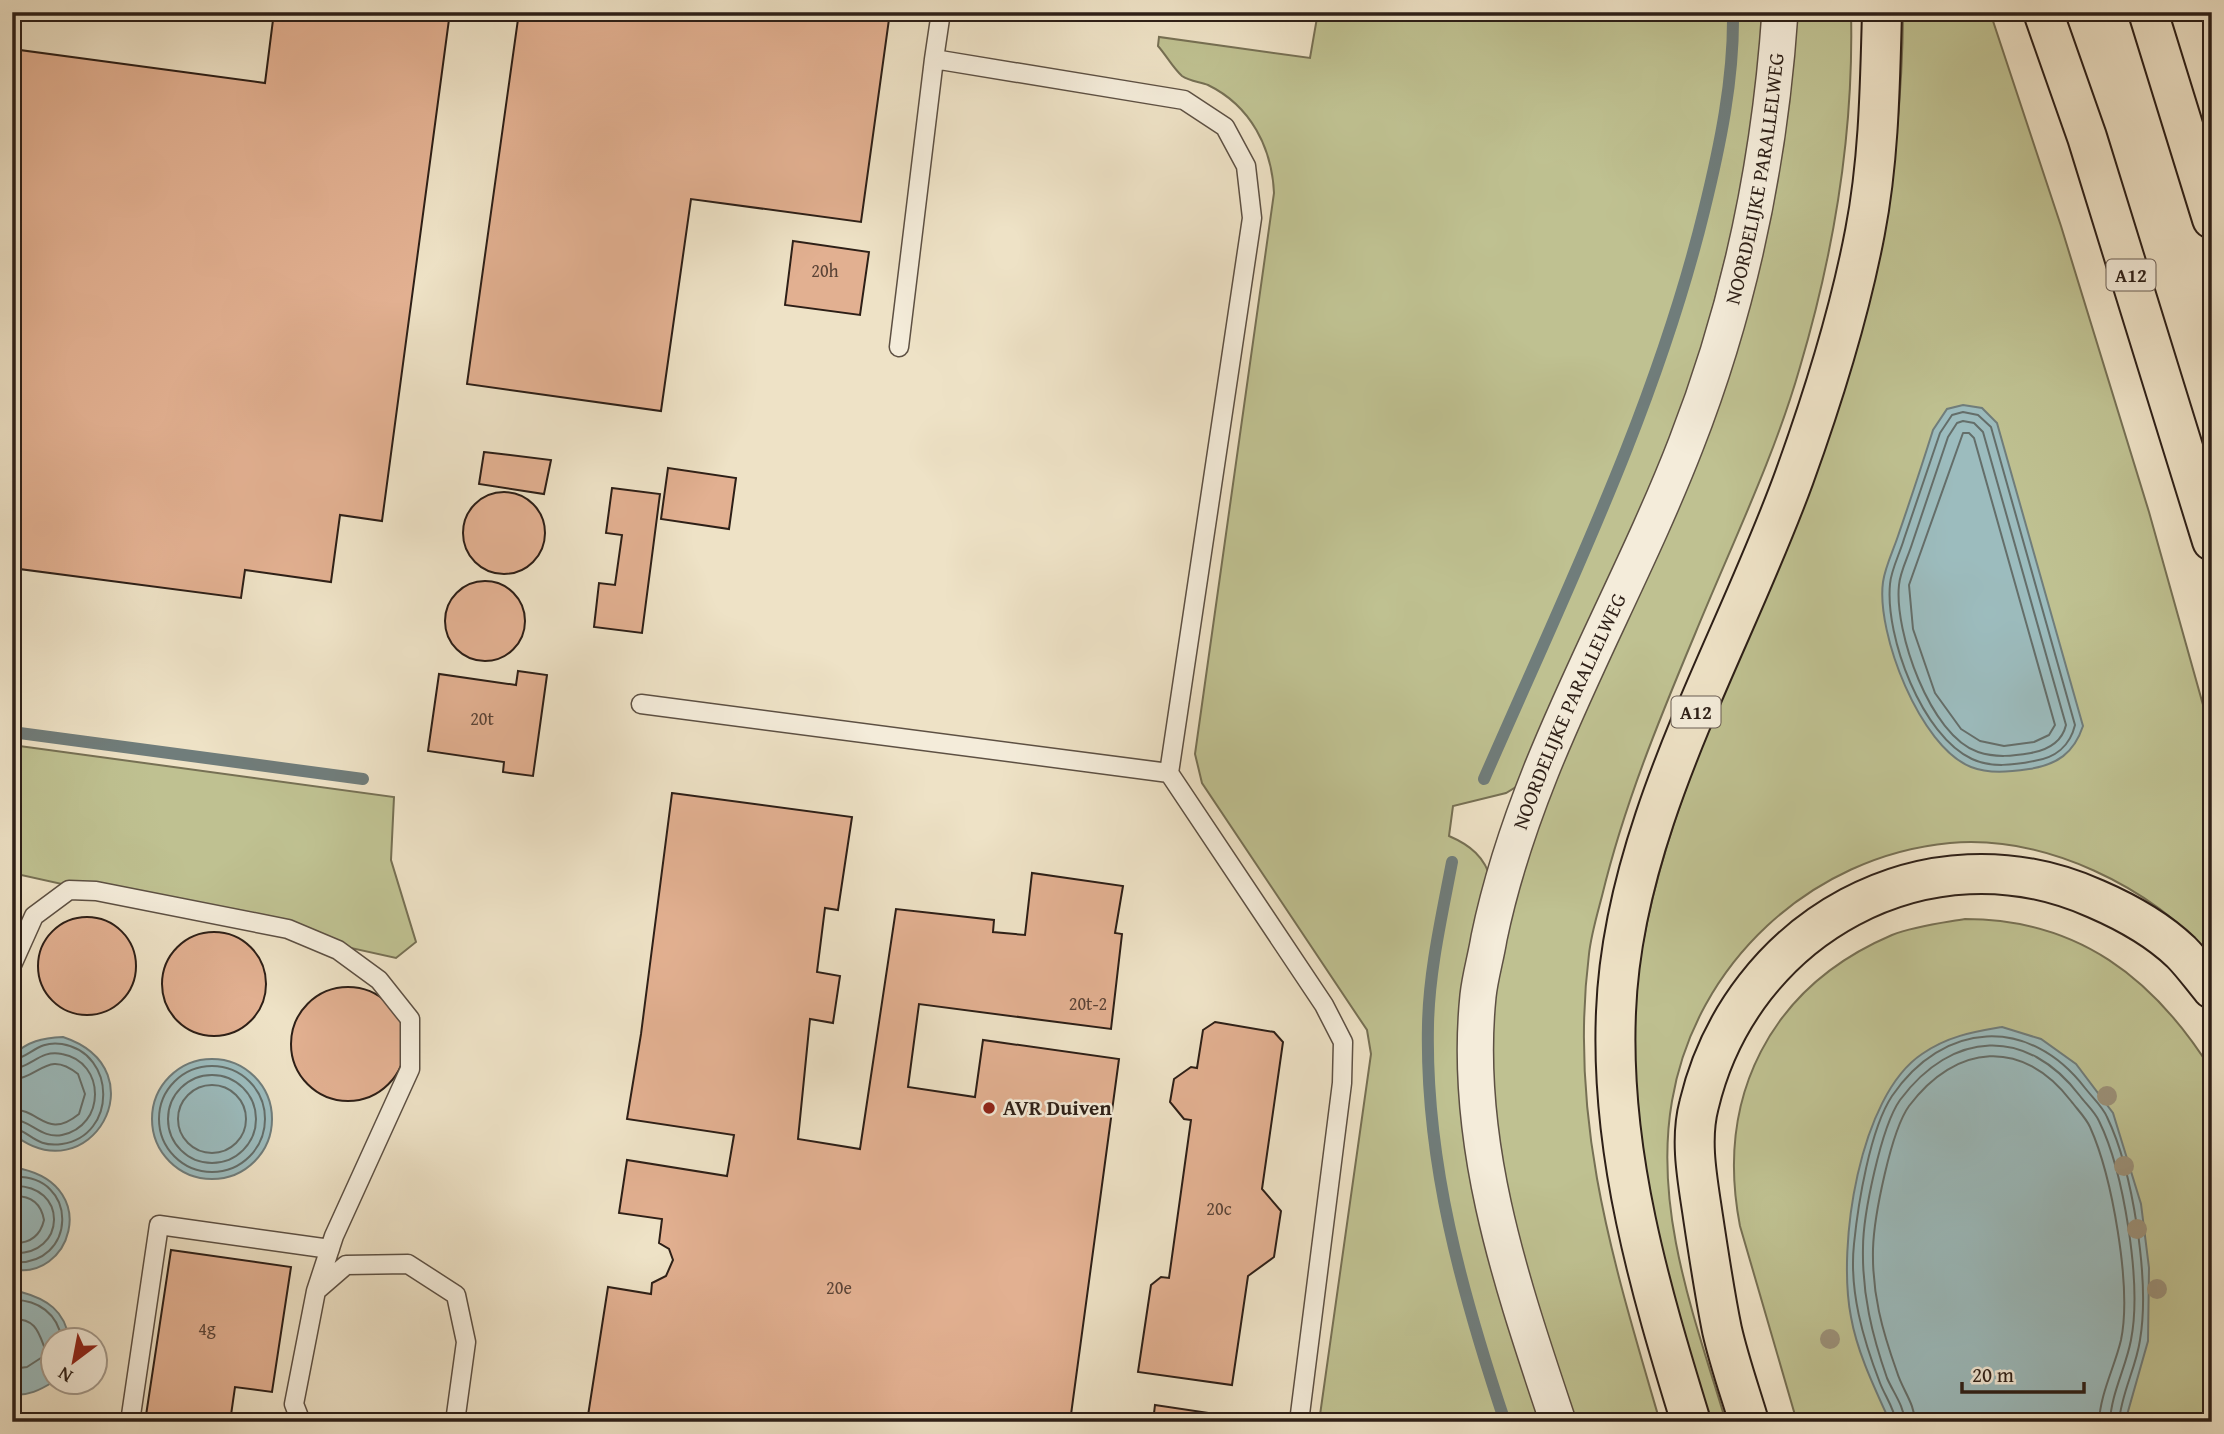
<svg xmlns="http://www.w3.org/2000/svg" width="2224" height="1434" viewBox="0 0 2224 1434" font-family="'Gentium Book Plus',serif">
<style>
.green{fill:#bfc191;stroke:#767054;stroke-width:2}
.water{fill:#9cbcbe;stroke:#707d7b;stroke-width:2}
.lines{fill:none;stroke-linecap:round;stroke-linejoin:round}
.shore{stroke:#646e6a;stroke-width:2}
.stream{stroke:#707d7b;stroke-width:12}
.building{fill:#e2b091;stroke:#2d1f17;stroke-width:2}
.lane-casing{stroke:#5d5043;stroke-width:21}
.street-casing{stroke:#5d5043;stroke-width:38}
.highway-casing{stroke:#2d1f17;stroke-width:42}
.lane{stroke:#f4ecda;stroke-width:18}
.street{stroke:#f4ecda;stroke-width:35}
.highway{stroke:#eee2c6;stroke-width:38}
.tree{fill:#9c927a}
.poi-dot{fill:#8f2418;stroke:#f4ecda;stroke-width:2.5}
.labels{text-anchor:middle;stroke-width:5;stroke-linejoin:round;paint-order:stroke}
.number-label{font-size:18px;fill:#5a4336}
.shield{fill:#f4ecda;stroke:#695c52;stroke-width:2}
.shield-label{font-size:19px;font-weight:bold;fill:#2d1f17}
.street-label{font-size:21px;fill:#2d1f17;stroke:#f4ecda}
.poi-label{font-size:21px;font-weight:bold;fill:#2d1f17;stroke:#f4ecda;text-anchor:start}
</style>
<rect width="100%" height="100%" fill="#eee2c6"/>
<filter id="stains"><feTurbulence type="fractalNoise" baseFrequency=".00286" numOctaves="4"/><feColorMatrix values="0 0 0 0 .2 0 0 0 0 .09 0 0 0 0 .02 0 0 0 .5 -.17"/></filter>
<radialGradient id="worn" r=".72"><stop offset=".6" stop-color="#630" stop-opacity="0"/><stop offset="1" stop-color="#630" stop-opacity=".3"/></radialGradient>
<!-- green -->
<path class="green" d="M 1318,12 L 1769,12 L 1754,146 L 1686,414 L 1524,782 L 1506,793 L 1453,806 L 1449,836 C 1470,845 1485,857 1491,880 L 1466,1015 L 1547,1422 L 1319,1422 L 1371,1054 L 1367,1030 L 1202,783 L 1195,754 L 1274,193 C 1272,148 1251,106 1208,85 C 1200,82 1189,81 1182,76 C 1173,68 1166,55 1158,46 L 1159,37 L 1310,58 Z
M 1789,12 L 1851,12 C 1854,133 1834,252 1800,367 C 1774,458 1731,546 1695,634 C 1659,720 1624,805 1602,896 C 1597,915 1591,935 1589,954 C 1568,1121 1614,1264 1660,1422 L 1566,1422 L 1486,1108 L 1491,973 L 1536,814 L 1684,475 Z
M 1903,12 L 1990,12 L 2061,226 L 2149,512 L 2212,737 L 2212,958 C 2151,886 2045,835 1950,843 C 1811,856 1695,964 1672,1101 C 1653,1210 1695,1319 1726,1422 L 1708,1422 C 1670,1293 1624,1156 1633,1019 C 1646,839 1734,677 1800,513 C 1866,350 1902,187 1903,12 Z
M 12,745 L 394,797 L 391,860 L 416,942 L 396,958 L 12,873 Z
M 1965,919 C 2078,919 2154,978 2212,1071 L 2212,1422 L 1797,1422 L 1740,1226 C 1715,1097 1770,987 1892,935 C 1915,926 1942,923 1965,919 Z"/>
<!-- water -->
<path class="water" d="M 1963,405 L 1982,408 L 1997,423 L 2083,726 C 2074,753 2057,765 2029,769 C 2009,772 1989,774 1971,767 C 1920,747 1876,633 1883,582 C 1885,567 1893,551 1898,536 C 1910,501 1922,465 1933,430 L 1947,409 Z
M 2002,1027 L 2041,1039 L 2076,1064 L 2113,1113 L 2141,1204 L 2149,1268 L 2148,1341 L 2125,1422 L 1890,1422 C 1875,1389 1857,1352 1851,1317 C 1837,1246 1859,1096 1922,1054 C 1948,1036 1973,1032 2002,1027 Z
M 63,1037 C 162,1070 89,1197 12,1133 L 12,1056 C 28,1041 42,1038 63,1037 Z
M152 1119a60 60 0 1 1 120 0a60 60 0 1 1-120 0Z
M 22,1169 C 102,1188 69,1282 12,1269 L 12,1171 Z
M 21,1292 C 47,1299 65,1311 69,1339 L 52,1340 L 53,1382 C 40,1390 28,1396 12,1395 L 12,1294 Z"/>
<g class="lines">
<!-- shore -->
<path class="shore" d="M 1963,412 L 1978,415 L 1991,427 L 2075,725 C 2070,746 2055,758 2034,761 C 2014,765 1991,768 1972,759 C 1922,736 1885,637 1890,584 C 1891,570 1900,553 1904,539 C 1916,504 1928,468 1940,433 L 1952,415 Z
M 1963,421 L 1974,423 L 1983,432 L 2066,725 C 2062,742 2047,750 2031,753 C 2013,756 1996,758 1978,752 C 1930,736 1894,631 1899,585 C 1900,572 1908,557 1912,544 C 1924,508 1936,473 1948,437 L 1957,423 Z
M 1963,433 L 1969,433 L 1974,438 L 2055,725 L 2049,735 L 2034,742 L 2004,746 L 1980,741 L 1961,729 L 1935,693 L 1913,629 L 1909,585 Z
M 12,1060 C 30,1058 37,1040 62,1044 C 117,1053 117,1136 62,1144 C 34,1148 30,1130 12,1128
M159 1119a53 53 0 1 1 106 0a53 53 0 1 1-106 0Z
M 12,1069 C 31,1068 40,1049 62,1054 C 106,1062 106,1126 62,1135 C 41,1139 31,1120 12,1119
M168 1119a44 44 0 1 1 88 0a44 44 0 1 1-88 0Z
M 12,1080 C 40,1078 47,1049 78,1074 L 85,1094 L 79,1114 C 47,1140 41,1110 12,1109
M178 1119a34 34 0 1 1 68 0a34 34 0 1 1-68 0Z
M 12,1177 C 81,1173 77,1268 12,1262
M 12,1186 C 69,1183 67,1257 12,1253
M 12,1196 C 30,1195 41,1202 44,1220 C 40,1237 29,1244 12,1243
M 12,1300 C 38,1299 58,1314 62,1340
M 12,1319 C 38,1318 39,1335 47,1354 L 27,1367 L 12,1369
M 1896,1422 C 1894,1408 1885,1396 1880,1383 C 1863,1339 1849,1291 1854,1244 C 1858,1204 1870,1129 1892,1096 C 1943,1021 2029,1015 2085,1088 C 2092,1097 2103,1107 2107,1117 C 2133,1171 2150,1281 2140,1340 C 2136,1368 2121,1394 2119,1422
M 1905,1422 C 1904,1406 1893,1392 1887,1378 C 1872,1335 1862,1294 1863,1248 C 1863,1215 1881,1127 1900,1100 C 1952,1030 2027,1026 2080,1096 C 2086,1104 2095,1112 2099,1121 C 2124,1172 2142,1284 2131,1340 C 2126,1367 2111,1394 2110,1422
M 1915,1422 C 1915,1404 1902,1389 1897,1372 C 1882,1330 1872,1294 1873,1249 C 1874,1216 1891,1131 1909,1106 C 1956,1043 2023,1038 2071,1101 C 2077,1109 2086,1118 2090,1127 C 2112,1176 2132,1287 2121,1340 C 2115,1366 2100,1394 2099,1422"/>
<!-- stream -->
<path class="stream" d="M 12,732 L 363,779
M 1484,779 C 1565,593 1656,408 1704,211 C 1720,146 1734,79 1733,12
M 1452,862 C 1442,915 1429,971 1428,1025 C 1425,1162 1462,1293 1505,1422"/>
</g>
<!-- building -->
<path class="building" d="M 274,12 L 450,12 L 382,521 L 340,515 L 331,582 L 245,570 L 241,598 L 12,568 L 12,49 L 265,83 Z
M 519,12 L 890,12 L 861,222 L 691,199 L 661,411 L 467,384 Z
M 793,241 L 869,252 L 860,315 L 785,305 Z
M 484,452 L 551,460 L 544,494 L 479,484 Z
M 668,468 L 736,478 L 729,529 L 661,519 Z
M 612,488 L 660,494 L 642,633 L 594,627 L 599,583 L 615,585 L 622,535 L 606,533 Z
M463 533a41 41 0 1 1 82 0a41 41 0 1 1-82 0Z
M445 621a40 40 0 1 1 80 0a40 40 0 1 1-80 0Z
M 518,671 L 547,675 L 533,776 L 503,772 L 504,762 L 428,751 L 439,674 L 516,685 Z
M 672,793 L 852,817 L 838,910 L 825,908 L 817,972 L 840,976 L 833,1023 L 810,1019 L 798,1139 L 860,1149 L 896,909 L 994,920 L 993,932 L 1025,935 L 1032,873 L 1123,886 L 1115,933 L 1122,934 L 1111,1029 L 919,1004 L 908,1087 L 975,1097 L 983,1040 L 1119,1059 L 1070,1422 L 587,1422 L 608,1287 L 651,1294 L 652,1283 L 666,1276 L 673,1260 L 669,1249 L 659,1243 L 662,1219 L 619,1213 L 627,1160 L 727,1176 L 734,1135 L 627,1119 L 641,1034 Z
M38 966a49 49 0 1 1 98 0a49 49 0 1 1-98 0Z
M162 984a52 52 0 1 1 104 0a52 52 0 1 1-104 0Z
M291 1044a57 57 0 1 1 114 0a57 57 0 1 1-114 0Z
M 1215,1022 L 1274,1032 L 1283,1042 L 1262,1189 L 1281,1211 L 1274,1257 L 1248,1276 L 1232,1385 L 1138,1372 L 1151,1285 L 1161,1277 L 1169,1278 L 1191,1120 L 1184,1119 L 1170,1102 L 1174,1079 L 1191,1067 L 1197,1068 L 1203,1030 Z
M 171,1250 L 291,1267 L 272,1392 L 235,1387 L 230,1422 L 145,1422 Z
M 1155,1405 L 1256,1420 L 1256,1422 L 1153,1422 Z"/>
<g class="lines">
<!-- lane casing -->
<g class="lane-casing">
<path id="lane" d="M 934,59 L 941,12
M 899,347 L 934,59 L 1184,100 L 1225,127 L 1246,166 L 1252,218 L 1169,773 L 1324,1005 L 1343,1042 L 1342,1083 L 1299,1422
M 641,704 L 1169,773
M 12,965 L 34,916 L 69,890 L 96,891 L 288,929 L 338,950 L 379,980 L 410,1019 L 410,1069 L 334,1236 L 316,1291
M 130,1422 L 159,1225 L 330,1249
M 301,1422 L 294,1404 L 316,1291 L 346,1265 L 408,1264 L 456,1295 L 466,1342 L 455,1422"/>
</g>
<!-- street casing -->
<g class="street-casing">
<g id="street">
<path id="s1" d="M 1558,1422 C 1512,1284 1463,1144 1478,996 C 1480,977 1486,957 1489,938 C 1525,763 1622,609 1686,444 C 1740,306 1770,160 1780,12"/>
</g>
</g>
<!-- highway casing -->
<g class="highway-casing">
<path id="highway" d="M 2043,12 L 2087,137 L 2212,541
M 2148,12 L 2212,219
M 1691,1422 C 1650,1289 1610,1153 1616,1012 C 1623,825 1731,651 1794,478 C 1823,398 1849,316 1865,232 C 1879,160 1880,85 1882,12
M 1749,1422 C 1740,1392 1729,1361 1722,1330 C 1714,1291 1708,1250 1702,1210 C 1697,1177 1690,1139 1699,1105 C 1741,928 1927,823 2096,899 C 2126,912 2158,930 2181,952 C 2192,963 2202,977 2212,989"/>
</g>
<!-- lane -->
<use href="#lane" class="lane"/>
<!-- street -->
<use href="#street" class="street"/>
<!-- highway -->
<use href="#highway" class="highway"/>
</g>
<!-- trees -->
<g class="tree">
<circle cx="2107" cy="1096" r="10"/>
<circle cx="2124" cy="1166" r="10"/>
<circle cx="2137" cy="1229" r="10"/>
<circle cx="2157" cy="1289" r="10"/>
<circle cx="1830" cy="1339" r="10"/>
</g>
<!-- markers -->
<circle class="poi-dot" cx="989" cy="1108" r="7"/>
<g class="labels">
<!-- number labels -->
<g class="number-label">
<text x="825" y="277">20h</text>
<text x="482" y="725">20t</text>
<text x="1088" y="1010">20t-2</text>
<text x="1219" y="1215">20c</text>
<text x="839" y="1294">20e</text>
<text x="207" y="1335">4g</text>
</g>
<!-- shield labels -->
<g class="shield">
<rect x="2106.5" y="259.5" width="49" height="31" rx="5"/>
<rect x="1671.5" y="696.5" width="49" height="31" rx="5"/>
</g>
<g class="shield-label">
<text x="2131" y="282">A12</text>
<text x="1696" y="719">A12</text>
</g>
<!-- street labels -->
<g class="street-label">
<text dy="7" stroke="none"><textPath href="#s1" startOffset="1304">NOORDELIJKE PARALLELWEG</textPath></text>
<text dy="7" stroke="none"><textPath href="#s1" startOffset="737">NOORDELIJKE PARALLELWEG</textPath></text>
</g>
<!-- poi labels -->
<g class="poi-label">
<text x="1003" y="1115">AVR Duiven</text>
</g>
</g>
<!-- margin -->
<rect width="2224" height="1434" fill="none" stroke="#eee2c6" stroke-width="42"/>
<rect x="14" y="14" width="2196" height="1406" fill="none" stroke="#2d1f17" stroke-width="3.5"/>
<rect x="21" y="21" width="2182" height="1392" fill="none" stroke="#2d1f17" stroke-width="2"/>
<!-- north arrow -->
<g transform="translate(74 1361) rotate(212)"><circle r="33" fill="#f4ecda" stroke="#a49a8c" stroke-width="2"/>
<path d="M0-5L12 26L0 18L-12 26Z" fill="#8f2418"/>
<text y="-10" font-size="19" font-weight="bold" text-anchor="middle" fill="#2d1f17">N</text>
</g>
<!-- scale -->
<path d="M1962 1382v10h122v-10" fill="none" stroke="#2d1f17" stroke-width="3.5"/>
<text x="1972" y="1382" font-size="21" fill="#2d1f17" stroke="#f4ecda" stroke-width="5" paint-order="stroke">20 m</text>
<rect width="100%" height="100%" filter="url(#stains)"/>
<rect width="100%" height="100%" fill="url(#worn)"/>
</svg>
